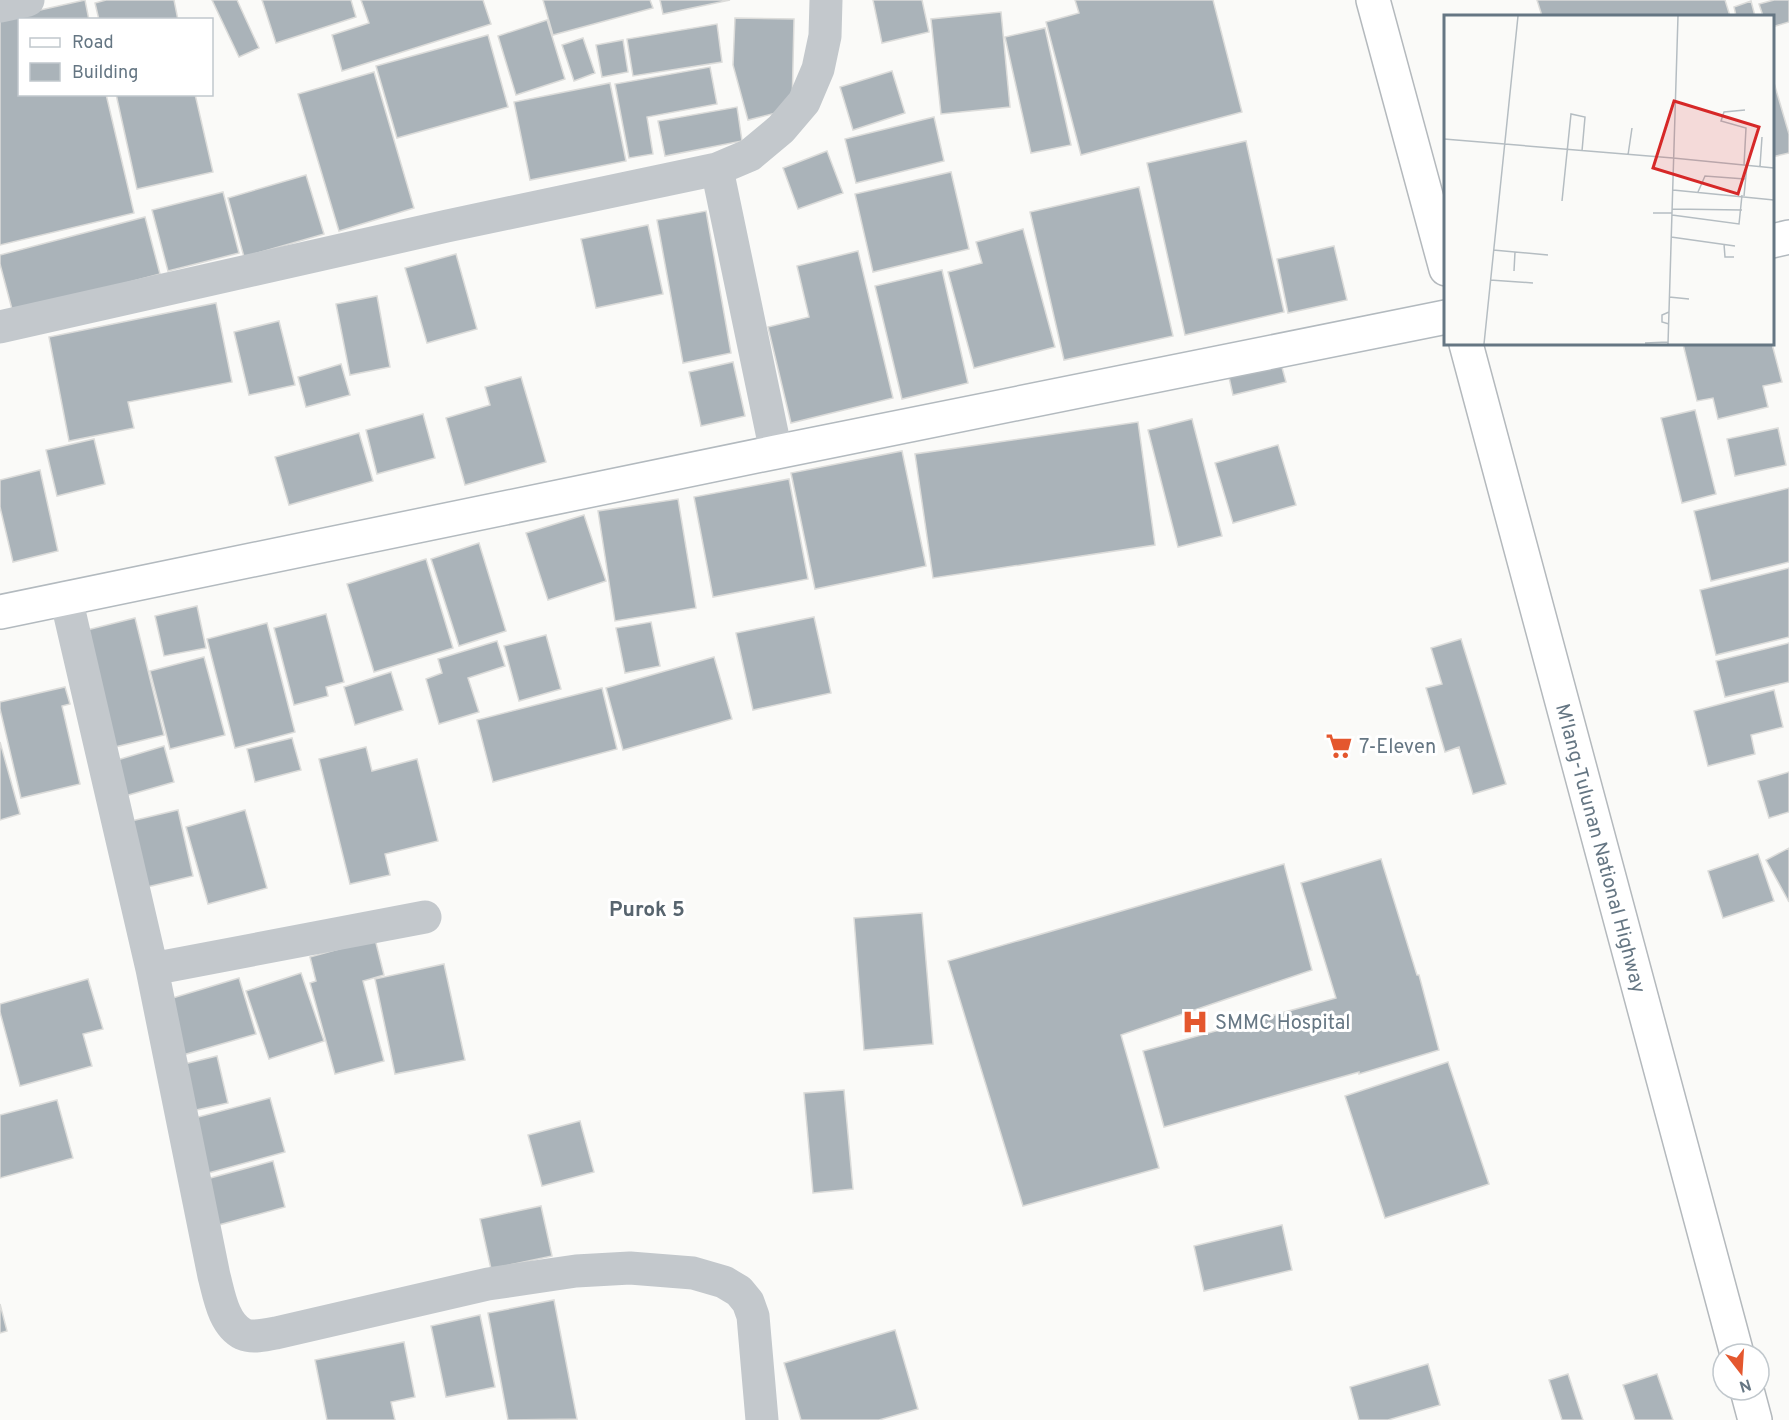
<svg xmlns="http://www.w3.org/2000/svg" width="1789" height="1420" viewBox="0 0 1789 1420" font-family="Overpass,sans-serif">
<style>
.building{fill:#aab3b9;stroke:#dcdcda;stroke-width:1.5}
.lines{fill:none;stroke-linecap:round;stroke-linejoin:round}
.secondary-casing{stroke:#b3babf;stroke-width:36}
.highway-casing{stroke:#b4b9bd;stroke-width:36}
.street{stroke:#c3c8cc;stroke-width:33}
.secondary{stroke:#fff;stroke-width:33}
.highway{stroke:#fff;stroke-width:33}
.labels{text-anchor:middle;stroke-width:6;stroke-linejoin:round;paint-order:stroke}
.poi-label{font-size:20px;fill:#657683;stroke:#fff;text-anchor:start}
.street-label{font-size:20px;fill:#657683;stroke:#fff}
.neighbourhood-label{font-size:21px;font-weight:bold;fill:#57646e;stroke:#fff}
.inset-road{fill:none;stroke:#b5bdc2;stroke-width:1.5}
.view{fill:#d62828;fill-opacity:0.15;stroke:#d62828;stroke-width:3}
.inset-edge{fill:none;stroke:#657683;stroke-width:3}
</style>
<rect width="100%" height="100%" fill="#fafaf8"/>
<!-- building -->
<path class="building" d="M 85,0 L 89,20 L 20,20 L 20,94 L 106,94 L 134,213 L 0,245 L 0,19 Z
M 106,0 L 174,0 L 178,20 L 99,20 L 95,3 Z
M 212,0 L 237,0 L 259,48 L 239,57 Z
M 262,0 L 351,0 L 356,17 L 276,43 Z
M 361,0 L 483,0 L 491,24 L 342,71 L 332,35 L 369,23 Z
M 543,0 L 650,0 L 653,8 L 553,35 Z
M 660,0 L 730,0 L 663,14 Z
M 873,0 L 922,0 L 929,32 L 882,43 Z
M 1075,0 L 1213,0 L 1242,112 L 1081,155 L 1046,22 L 1079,13 Z
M 1537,0 L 1725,0 L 1730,16 L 1542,16 Z
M 1774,0 L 1789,0 L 1789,22 L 1772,27 L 1772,16 L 1763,16 L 1759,4 Z
M 1751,1 L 1755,16 L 1736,16 L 1734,7 Z
M 1001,12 L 1010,107 L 941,114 L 931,19 Z
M 735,18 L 794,19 L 792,109 L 748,120 L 733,65 Z
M 547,20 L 565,79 L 516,95 L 498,36 Z
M 717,24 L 722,62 L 633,76 L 627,39 Z
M 1045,28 L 1071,145 L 1031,153 L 1005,37 Z
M 488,35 L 508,107 L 397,138 L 376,66 Z
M 583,38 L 595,73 L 574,81 L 562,45 Z
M 623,40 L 628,72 L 602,77 L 596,45 Z
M 710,67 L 717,104 L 647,117 L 653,154 L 629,158 L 615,84 Z
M 892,71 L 905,113 L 853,130 L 840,87 Z
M 374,72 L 414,208 L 339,231 L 298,94 Z
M 1772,76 L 1789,134 L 1789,153 L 1772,157 Z
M 610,83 L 626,161 L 530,180 L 514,102 Z
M 116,94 L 195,94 L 213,172 L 137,189 Z
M 737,107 L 742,141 L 665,156 L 658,121 Z
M 934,117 L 944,161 L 856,183 L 845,139 Z
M 1246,141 L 1284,312 L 1185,335 L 1147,163 Z
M 827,151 L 843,193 L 798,209 L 783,168 Z
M 951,172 L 969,249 L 873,272 L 855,194 Z
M 306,175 L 324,234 L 244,257 L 228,198 Z
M 1139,187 L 1173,336 L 1064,360 L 1030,212 Z
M 223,192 L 239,253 L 168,271 L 152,210 Z
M 706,211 L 731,353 L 683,363 L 657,220 Z
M 145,217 L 160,274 L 13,313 L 0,264 L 0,255 Z
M 648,225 L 663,294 L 596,308 L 581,239 Z
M 1023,229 L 1055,347 L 974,368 L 948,272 L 982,263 L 976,242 Z
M 1334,246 L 1347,300 L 1288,313 L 1277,259 Z
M 858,251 L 893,398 L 791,423 L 768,327 L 809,317 L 797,266 Z
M 456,254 L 477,329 L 427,343 L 405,268 Z
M 942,270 L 968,383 L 902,399 L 875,286 Z
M 377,296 L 390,367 L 350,375 L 336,304 Z
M 216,303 L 232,382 L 128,402 L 134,428 L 69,441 L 49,337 Z
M 279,321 L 295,385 L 249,395 L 234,332 Z
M 1683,344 L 1772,344 L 1782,382 L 1763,386 L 1768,407 L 1718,419 L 1713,398 L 1697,401 Z
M 1280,360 L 1286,382 L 1233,395 L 1228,373 Z
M 733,362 L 745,416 L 701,426 L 689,372 Z
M 341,364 L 350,395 L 306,407 L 298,377 Z
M 521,377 L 546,462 L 465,485 L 446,418 L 490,405 L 485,387 Z
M 1695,410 L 1716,494 L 1682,503 L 1661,418 Z
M 423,414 L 435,458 L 377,474 L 366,430 Z
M 1192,419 L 1222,536 L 1178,547 L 1148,430 Z
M 1138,422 L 1155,545 L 933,578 L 915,454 Z
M 1778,428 L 1786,465 L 1735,476 L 1727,439 Z
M 359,433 L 373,481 L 289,505 L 275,457 Z
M 94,439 L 105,484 L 57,496 L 46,450 Z
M 1278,445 L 1296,505 L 1233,523 L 1215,463 Z
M 902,451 L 926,566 L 815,589 L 791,473 Z
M 40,470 L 58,551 L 13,562 L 0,507 L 0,480 Z
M 789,479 L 808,579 L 713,597 L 694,497 Z
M 1789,488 L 1789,562 L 1711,581 L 1694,511 Z
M 678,499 L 696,608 L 615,621 L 598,511 Z
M 584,515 L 606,581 L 548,600 L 526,533 Z
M 479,543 L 506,631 L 459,646 L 431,559 Z
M 426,559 L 453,648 L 374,672 L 347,584 Z
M 1789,568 L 1789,637 L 1716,655 L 1700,590 Z
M 197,606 L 206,648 L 164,656 L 155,616 Z
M 326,614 L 344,682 L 326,687 L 328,696 L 294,705 L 274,628 Z
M 814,617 L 831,693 L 753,710 L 736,633 Z
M 135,618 L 164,735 L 111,748 L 83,631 Z
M 651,622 L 660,666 L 625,673 L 616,628 Z
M 267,623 L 295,732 L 235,748 L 207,639 Z
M 546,635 L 561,689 L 519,701 L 504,646 Z
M 1461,639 L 1506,784 L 1473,794 L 1459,747 L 1445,752 L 1426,688 L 1442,684 L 1431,648 Z
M 497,641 L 505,666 L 468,678 L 479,712 L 439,724 L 426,679 L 442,673 L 438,659 Z
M 1789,643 L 1789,682 L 1725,697 L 1716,661 Z
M 204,657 L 225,735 L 170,749 L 150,671 Z
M 714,657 L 732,719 L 623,750 L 606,688 Z
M 391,672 L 403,710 L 355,725 L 344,687 Z
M 65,687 L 70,704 L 62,706 L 80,784 L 21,798 L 0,709 L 0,702 Z
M 602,688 L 617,749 L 493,782 L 477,720 Z
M 1774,690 L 1783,727 L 1751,735 L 1755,754 L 1708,766 L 1694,711 Z
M 292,738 L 301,770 L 255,782 L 247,749 Z
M 0,742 L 20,814 L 0,820 Z
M 164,746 L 174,782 L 125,796 L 114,761 Z
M 366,747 L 372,771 L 417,759 L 438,841 L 385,854 L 390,875 L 350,884 L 319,759 Z
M 1789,772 L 1789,812 L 1769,818 L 1758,781 Z
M 178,810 L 193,876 L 143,888 L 127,822 Z
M 245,810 L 267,888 L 208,904 L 186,827 Z
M 1789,848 L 1789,902 L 1766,860 Z
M 1758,854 L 1774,901 L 1723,918 L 1708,871 Z
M 1381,859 L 1417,975 L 1419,975 L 1439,1050 L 1359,1074 L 1359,1072 L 1164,1127 L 1143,1051 L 1336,998 L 1301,883 Z
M 1284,864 L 1312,970 L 1121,1035 L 1159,1168 L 1023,1206 L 948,961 Z
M 922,913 L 933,1044 L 864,1050 L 854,918 Z
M 375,939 L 384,975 L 363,981 L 384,1061 L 335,1074 L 310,983 L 316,981 L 310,957 Z
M 444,964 L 465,1060 L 395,1074 L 375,979 Z
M 301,973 L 324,1041 L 269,1059 L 246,991 Z
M 239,978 L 256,1034 L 183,1055 L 166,1000 Z
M 88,979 L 103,1029 L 83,1034 L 92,1066 L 20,1086 L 0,1012 L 0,1004 Z
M 217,1056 L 228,1103 L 187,1112 L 176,1066 Z
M 1448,1062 L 1489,1184 L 1385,1218 L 1345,1096 Z
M 844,1090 L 853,1189 L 813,1193 L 804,1093 Z
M 270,1098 L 285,1152 L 201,1175 L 187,1120 Z
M 57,1100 L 73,1158 L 0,1178 L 0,1115 Z
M 580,1121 L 594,1172 L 542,1186 L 528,1135 Z
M 273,1161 L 285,1207 L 215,1226 L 203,1180 Z
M 541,1206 L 552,1256 L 491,1269 L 480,1219 Z
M 1282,1225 L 1292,1270 L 1204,1291 L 1194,1246 Z
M 554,1300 L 577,1419 L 508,1420 L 488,1313 Z
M 0,1304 L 7,1331 L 0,1333 Z
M 480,1315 L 495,1387 L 446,1397 L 431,1326 Z
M 895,1330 L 918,1409 L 879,1420 L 801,1420 L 784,1363 Z
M 404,1342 L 415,1397 L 391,1402 L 395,1420 L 327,1420 L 315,1360 Z
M 1428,1364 L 1440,1405 L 1388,1420 L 1359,1420 L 1350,1387 Z
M 1568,1374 L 1583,1420 L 1562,1420 L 1549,1380 Z
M 1657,1374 L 1673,1420 L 1635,1420 L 1623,1385 Z"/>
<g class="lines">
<!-- secondary casing -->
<g class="secondary-casing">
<path id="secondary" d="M 1772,241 L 1789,237
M 0,612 L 776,452 L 1446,317"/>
</g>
<!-- highway casing -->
<g class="highway-casing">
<g id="highway">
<path d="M 1373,0 L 1446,269"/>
<path id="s1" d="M 1466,344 L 1737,1354"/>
<path d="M 1747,1390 L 1755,1420"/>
</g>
</g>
<!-- street -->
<path class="street" d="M 0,6 L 28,0
M 717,169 L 776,452
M 0,327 L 447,226 L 717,169 L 750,155 L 781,129 L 804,102 L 818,69 L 825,36 L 826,0
M 66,598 L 152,969 L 214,1276 C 219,1294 223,1324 243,1334 C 252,1338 266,1335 276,1333 L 488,1284 L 576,1271 L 630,1268 L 693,1273 L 724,1282 L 739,1291 L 748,1302 L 753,1316 L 762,1420
M 152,969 L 425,917"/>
<!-- secondary -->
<use href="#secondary" class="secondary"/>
<!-- highway -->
<use href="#highway" class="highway"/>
</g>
<!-- icons -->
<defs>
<g id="supermarket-bare" transform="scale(2.07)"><path d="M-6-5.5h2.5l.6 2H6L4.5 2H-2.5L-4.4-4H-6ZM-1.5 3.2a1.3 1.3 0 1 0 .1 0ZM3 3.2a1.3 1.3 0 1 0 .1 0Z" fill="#e4572e" stroke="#fff" stroke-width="2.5" paint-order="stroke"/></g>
<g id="hospital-bare" transform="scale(2.07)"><path d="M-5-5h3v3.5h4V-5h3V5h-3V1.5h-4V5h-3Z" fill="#e4572e" stroke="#fff" stroke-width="2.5" paint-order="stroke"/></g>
</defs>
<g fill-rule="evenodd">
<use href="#supermarket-bare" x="1339" y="746"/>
<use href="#hospital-bare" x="1195" y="1022"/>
</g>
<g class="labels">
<!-- poi labels -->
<g class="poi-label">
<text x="1359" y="753">7-Eleven</text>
<text x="1215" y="1029">SMMC Hospital</text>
</g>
<!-- street labels -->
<g class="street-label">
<text dy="7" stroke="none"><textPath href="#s1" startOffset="522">M'lang-Tulunan National Highway</textPath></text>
</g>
<!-- neighbourhood labels -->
<g class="neighbourhood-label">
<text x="647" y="916">Purok 5</text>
</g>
</g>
<!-- overview -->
<g transform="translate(1444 15)">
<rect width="330" height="330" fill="#fafaf8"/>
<path class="inset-road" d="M 0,124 L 229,143M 184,140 L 188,113M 229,143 L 330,153M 300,150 L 302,113 L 277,106 L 280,97 L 301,95M 316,151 L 318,122M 229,175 L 330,185M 254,177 L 261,161 L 301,164M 300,181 L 303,150M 118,186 L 127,99 L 141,102 L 138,136M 228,194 L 298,195M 209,198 L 228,198M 228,200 L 295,209 L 298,180M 227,222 L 291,231M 280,229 L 281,242 L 290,242M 49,235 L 104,240M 70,256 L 71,237M 46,265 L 89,268M 225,282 L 245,284M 225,309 L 218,307 L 218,300 L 225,297M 201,328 L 224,327M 40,329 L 74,1M 224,329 L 234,1"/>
<path class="view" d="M 230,86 L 315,112 L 294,179 L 209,153 Z"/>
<rect width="330" height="330" class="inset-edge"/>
</g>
<!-- legend -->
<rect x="18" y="18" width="195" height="78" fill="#ffffff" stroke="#c1c8cd" stroke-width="1.5"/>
<rect x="30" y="38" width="30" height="9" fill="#ffffff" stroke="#c1c8cd" stroke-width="1.5"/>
<text x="72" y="48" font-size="18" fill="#657683">Road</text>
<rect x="30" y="63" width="30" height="18" fill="#aab3b9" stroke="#c1c8cd" stroke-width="1.5"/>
<text x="72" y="78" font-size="18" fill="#657683">Building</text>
<!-- north arrow -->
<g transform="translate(1741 1372) rotate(163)"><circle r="28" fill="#ffffff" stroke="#c1c8cd" stroke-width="1.5"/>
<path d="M0-4.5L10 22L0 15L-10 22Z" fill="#e4572e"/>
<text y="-9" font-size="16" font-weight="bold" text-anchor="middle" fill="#657683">N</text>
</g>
</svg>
